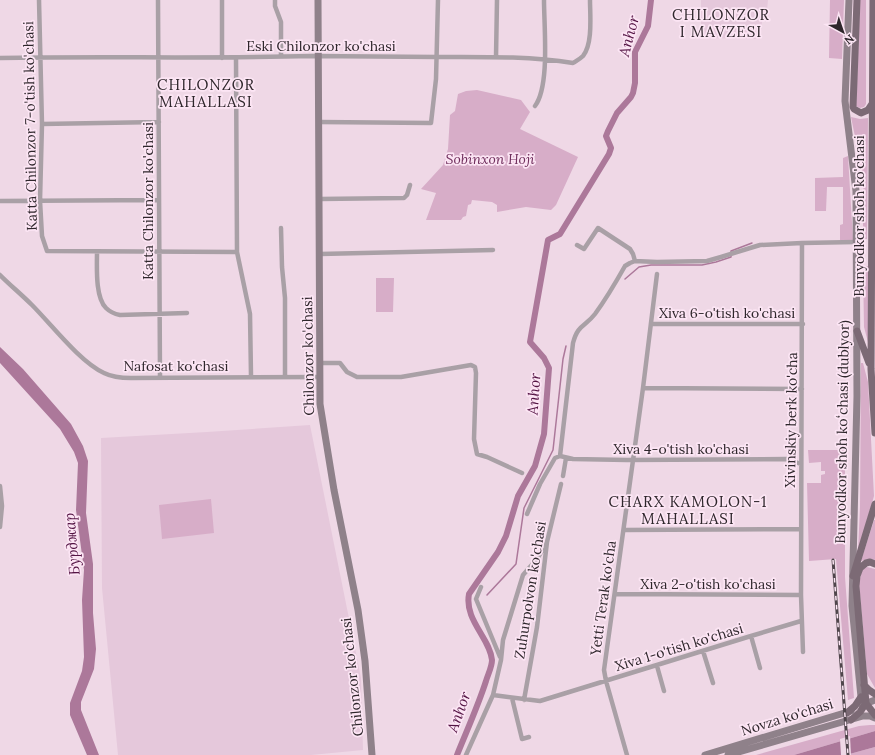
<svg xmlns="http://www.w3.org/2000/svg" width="875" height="755" viewBox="0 0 875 755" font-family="Lora,serif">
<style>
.built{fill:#e5c8db}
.green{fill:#d7adc8}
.water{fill:#ac789a}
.pier{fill:#efd8e6}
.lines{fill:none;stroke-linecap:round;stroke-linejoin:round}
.stream{stroke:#ac789a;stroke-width:1.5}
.canal{stroke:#ac789a;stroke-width:6}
.street{stroke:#a9a0a6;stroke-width:4.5}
.secondary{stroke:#8f818a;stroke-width:7}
.primary{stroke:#7c6a75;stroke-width:7}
.rail-casing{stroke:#4f454b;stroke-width:3}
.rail{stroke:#fce5f4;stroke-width:1.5;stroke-dasharray:4.5;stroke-linecap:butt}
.labels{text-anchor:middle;stroke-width:3.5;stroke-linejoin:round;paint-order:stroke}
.street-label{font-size:14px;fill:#2e262b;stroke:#fce5f4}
.park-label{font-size:14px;font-style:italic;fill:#6f2e5c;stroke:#fce5f4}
.neighbourhood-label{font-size:15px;letter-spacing:1px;fill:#2e262b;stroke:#fce5f4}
.water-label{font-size:15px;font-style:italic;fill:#541444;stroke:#fce5f4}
</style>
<rect width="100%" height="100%" fill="#efd8e6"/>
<!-- built -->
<path class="built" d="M 701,0 L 768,0 L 767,10 L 763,14 L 760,39 L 701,38 Z
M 310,425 L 361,678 L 363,750 L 311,755 L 118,755 L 102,588 L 101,438 L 207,432 Z"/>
<!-- green -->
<path class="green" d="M 830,0 L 844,0 L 842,59 L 829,58 Z
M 860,0 L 866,0 L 866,104 L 864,107 L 860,108 L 856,106 Z
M 477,90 L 521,100 L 530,112 L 520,129 L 578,157 L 556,205 L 551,210 L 526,207 L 497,212 L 497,205 L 492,202 L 472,200 L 471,204 L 468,205 L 466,216 L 463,217 L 461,220 L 426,220 L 436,193 L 421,189 L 443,165 L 448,149 L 450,115 L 455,111 L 458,94 L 466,91 Z
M 851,117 L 860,119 L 868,118 L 867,239 L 863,239 L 863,176 Z
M 848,156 L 853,240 L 840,240 L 840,225 L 843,224 L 843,187 L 827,187 L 826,211 L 815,211 L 815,178 L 843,177 L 843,158 Z
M 863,266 L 868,266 L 869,346 L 864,327 Z
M 376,278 L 394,278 L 393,312 L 376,312 Z
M 861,363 L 863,363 L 868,382 L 874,496 L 858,551 L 860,507 Z
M 808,450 L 845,450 L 845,577 L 854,698 L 848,700 L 836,559 L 809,561 L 807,483 L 821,483 L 821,475 L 825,474 L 825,471 L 821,471 L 821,462 L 809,463 Z
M 211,499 L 214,533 L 162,539 L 159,505 Z
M 874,520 L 875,520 L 875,560 L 868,559 L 861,561 Z
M 867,567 L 875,569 L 875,688 L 867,674 L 859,583 L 862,570 Z
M 870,725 L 875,725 L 875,731 L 794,755 L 756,755 L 859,726 Z
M 875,747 L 875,755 L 846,755 Z"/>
<!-- water -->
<path class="water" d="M 0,347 L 23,369 L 71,424 L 83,446 L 88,461 L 86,513 L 93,564 L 93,613 L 96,649 L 94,669 L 81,702 L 81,710 L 99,755 L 87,755 L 70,715 L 70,703 L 82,671 L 84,657 L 82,600 L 84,570 L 76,510 L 78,463 L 74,452 L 60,429 L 0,363 Z
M 875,731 L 875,747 L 846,755 L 794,755 Z"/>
<!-- pier -->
<path class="pier" d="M 850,736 L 851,755 L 841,755 L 840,739 Z"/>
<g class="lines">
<!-- stream -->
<path class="stream" d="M 625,279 L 639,267 L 651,265 L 702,265 L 716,262 L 731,257 L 731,251 L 752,243
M 487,595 L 516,564 L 524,508 L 553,450 L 563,359 L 566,346"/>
<!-- canal -->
<path class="canal" d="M 457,755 C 467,730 478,706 486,681 C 488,674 492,667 492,660 C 490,638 464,620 469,594 L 498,552 L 506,536 L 518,496 L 535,466 L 544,434 L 549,368 L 544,358 L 530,342 L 548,240 L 560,234 L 609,154 L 611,148 L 606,136 L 608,131 L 617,113 L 631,97 L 633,93 L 635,83 L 635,52 L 648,26 L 651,0"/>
<!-- street -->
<path class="street" d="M 39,0 L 42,124 L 40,201 L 42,236 L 47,251 L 237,252
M 158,0 L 160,377
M 222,0 L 222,58
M 275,0 L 275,6 L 281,22 L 281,56
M 496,57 L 497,0
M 0,58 C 104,56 207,59 311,56 C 353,56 395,57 437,57 C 483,57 528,56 573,63 C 576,61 580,59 583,56 C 593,44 590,15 590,0
M 236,58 L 237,252 L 250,314 L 251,376
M 535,106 C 550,86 544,27 544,0
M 319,122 L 431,123 L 436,79 L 438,0
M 42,124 L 159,122
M 319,199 L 404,198 L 407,195 L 410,185
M 0,201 L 159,200
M 281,228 L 282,267 L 285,298 L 285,376
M 577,245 L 584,249 L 598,228 L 630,249 L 633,254 L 635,261
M 97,252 C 97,267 95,297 106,308 C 110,312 115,314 120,315 L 187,313
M 320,254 L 493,250
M 0,275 C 10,285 22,295 32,305 C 51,324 80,362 104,373 C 112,377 122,378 131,378 L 319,377
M 651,324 L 803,324
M 320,363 L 340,363 L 347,372 L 357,377 L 401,377 L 471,365 L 475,367 L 476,373 L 474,439 L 477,454 L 487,457 L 522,473
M 643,388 L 802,389
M 560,456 L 573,459 L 627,460 L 787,459 L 801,464
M 563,476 L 566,458
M 0,486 L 2,506 L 0,527
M 527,514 L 540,484 L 555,458 L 560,456 L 573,343 C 578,324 585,327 595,314 C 606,299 616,282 625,266 L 630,263 L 635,261 L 657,262 L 707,261 L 721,257 L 760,245 L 802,243
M 624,530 L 801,529
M 481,587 L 476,599 L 500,657
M 615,594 L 801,595
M 751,636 L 760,668
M 703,651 L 713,683
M 803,652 L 801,595 L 802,243 L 856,242
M 657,666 L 664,691
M 493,695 L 540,701 L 751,636 L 801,621
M 512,698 L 522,739 L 529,737
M 524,700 L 537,627 L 547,542 L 561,484
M 466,755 L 493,695 L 501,660 L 503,640 L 523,575 L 537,559 L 547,542
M 627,755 L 606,681 L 604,670 L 643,388 L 657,274"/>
<!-- secondary -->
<path class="secondary" d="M 318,0 L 320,404 L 334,490 L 358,610 L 365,661 L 372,755
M 849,0 L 845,101 L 856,191 L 857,396 L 852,606 L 861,697
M 862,705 L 875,700
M 705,755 L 851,711
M 728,755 L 863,716 L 870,716 L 875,718"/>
<!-- primary -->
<path class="primary" d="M 857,0 L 853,107 L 854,109 L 861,113 L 868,110 L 872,104
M 873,0 L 871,369 L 875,433
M 857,331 L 869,363
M 853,576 L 875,504
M 864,685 L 869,690 L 875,694
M 847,713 L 855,706 L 861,697 L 875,715
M 851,720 L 860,712 L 866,703 L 856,586 L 857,576 L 860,568 L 866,563 L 870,562 L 875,564"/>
<!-- rail casing -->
<g class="rail-casing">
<path id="rail" d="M 833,560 L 848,755"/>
</g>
<!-- rail -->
<use href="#rail" class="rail"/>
</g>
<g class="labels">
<!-- street labels -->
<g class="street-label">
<text x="321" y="51">Eski Chilonzor ko'chasi</text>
<text transform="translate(30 126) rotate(-91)" y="5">Katta Chilonzor 7-o'tish ko'chasi</text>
<text transform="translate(148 201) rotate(-90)" y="5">Katta Chilonzor ko'chasi</text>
<text transform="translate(859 216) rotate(-90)" y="5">Bunyodkor shoh ko'chasi</text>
<text x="727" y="318">Xiva 6-o'tish ko'chasi</text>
<text transform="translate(308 356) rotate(-91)" y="5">Chilonzor ko'chasi</text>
<text x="176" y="371">Nafosat ko'chasi</text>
<text transform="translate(791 420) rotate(-89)" y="5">Xivinskiy berk ko'cha</text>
<text transform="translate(842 432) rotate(-89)" y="5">Bunyodkor shoh koʻchasi (dublyor)</text>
<text x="681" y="454">Xiva 4-o'tish ko'chasi</text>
<text x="708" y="589">Xiva 2-o'tish ko'chasi</text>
<text transform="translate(530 590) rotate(-81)" y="5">Zuhurpolvon ko'chasi</text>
<text transform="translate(603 598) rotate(-82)" y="5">Yetti Terak ko'cha</text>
<text transform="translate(679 647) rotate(-17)" y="5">Xiva 1-o'tish ko'chasi</text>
<text transform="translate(352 677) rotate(-96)" y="5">Chilonzor ko'chasi</text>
<text transform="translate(787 717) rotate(-17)" y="5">Novza ko'chasi</text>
</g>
<!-- park labels -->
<g class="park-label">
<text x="490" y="164">Sobinxon Hoji</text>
</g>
<!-- neighbourhood labels -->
<g class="neighbourhood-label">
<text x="721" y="20">CHILONZOR<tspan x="721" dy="17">I MAVZESI</tspan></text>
<text x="206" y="90">CHILONZOR<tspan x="206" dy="17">MAHALLASI</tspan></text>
<text x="688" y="507">CHARX KAMOLON-1<tspan x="688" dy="17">MAHALLASI</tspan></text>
</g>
<!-- water labels -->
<g class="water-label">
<text transform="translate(629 36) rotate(-75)" y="5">Anhor</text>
<text transform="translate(534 394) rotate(-86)" y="5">Anhor</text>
<text transform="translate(72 544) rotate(-95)" y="5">Бурджар</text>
<text transform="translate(459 712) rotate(-70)" y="5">Anhor</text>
</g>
</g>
<!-- north arrow -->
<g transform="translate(843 32) rotate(140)" stroke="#fce5f4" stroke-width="3" paint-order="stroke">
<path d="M0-3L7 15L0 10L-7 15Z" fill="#2e262b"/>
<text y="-6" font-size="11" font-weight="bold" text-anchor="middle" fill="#2e262b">N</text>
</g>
</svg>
